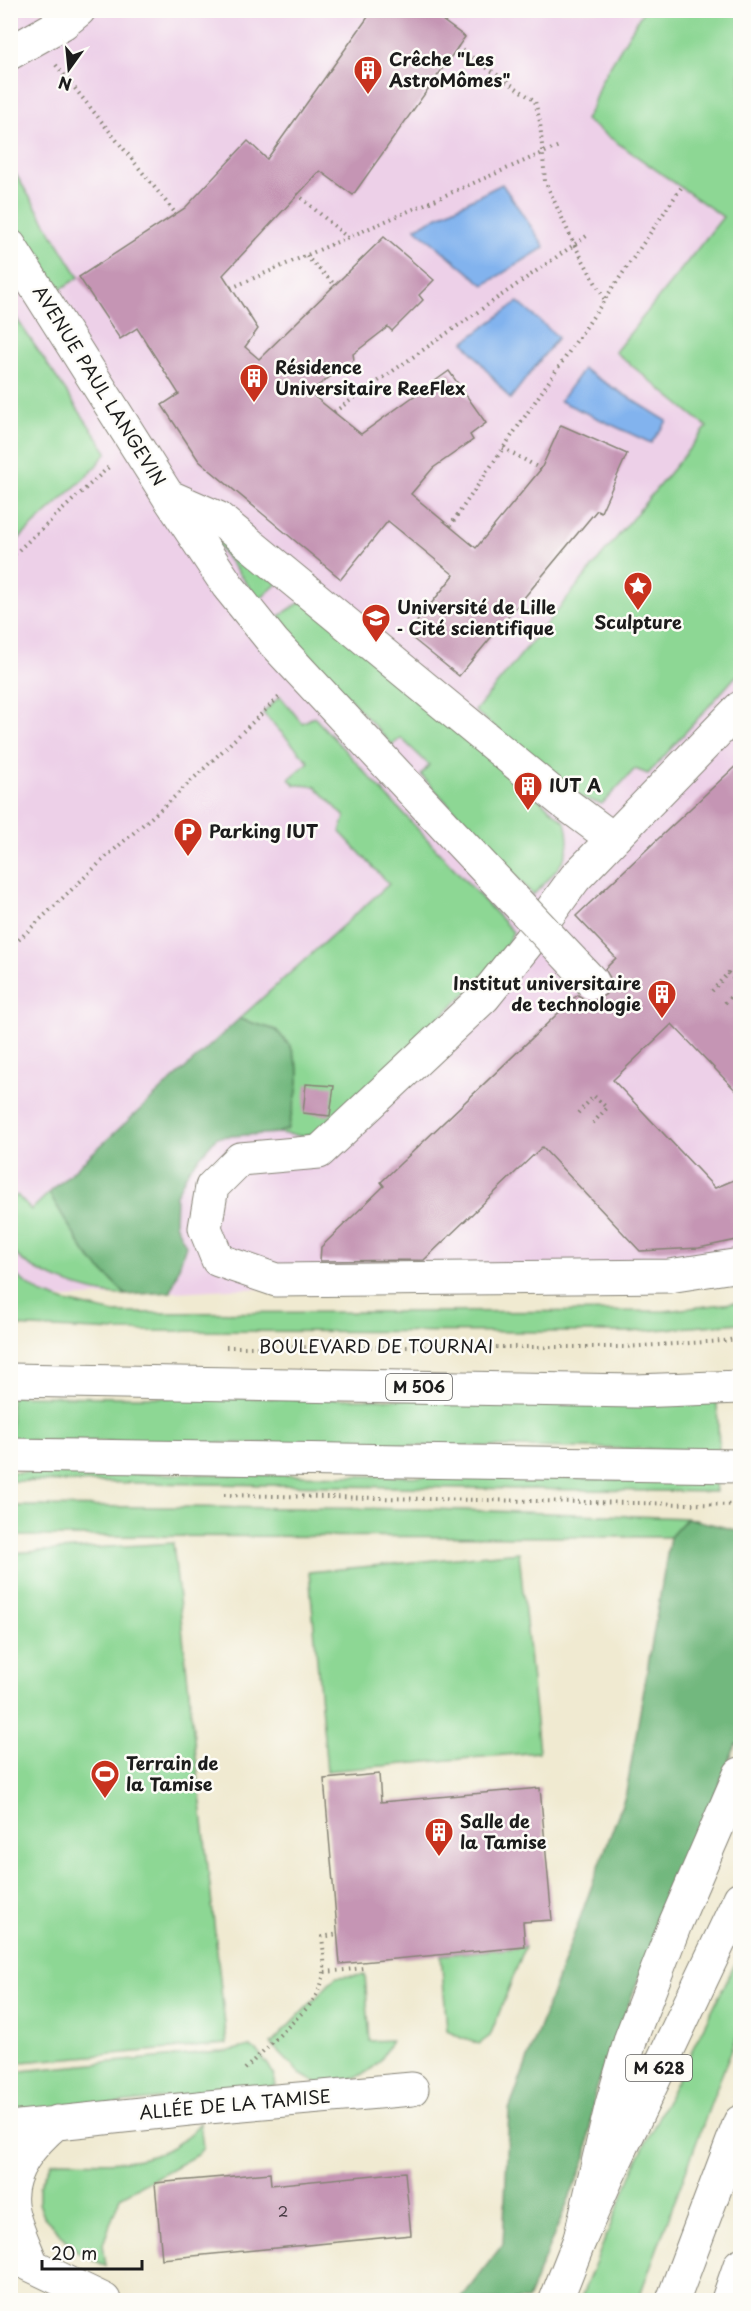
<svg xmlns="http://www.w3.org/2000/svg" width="751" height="2311" viewBox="0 0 751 2311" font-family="'Playpen Sans',sans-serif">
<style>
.built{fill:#edd0e8}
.green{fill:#8dd794;stroke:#547a58;stroke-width:1.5}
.forest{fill:#72b87e;stroke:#476a4d;stroke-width:1.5}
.water{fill:#82b3ee;stroke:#4f6885;stroke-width:1.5}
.building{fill:#c595b4}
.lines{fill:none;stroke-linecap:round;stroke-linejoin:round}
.minor-casing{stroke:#868376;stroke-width:35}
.major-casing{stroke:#868376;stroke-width:35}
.highway-casing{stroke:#868376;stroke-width:35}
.path{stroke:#868376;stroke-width:4;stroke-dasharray:1.5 4.5;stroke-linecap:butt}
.minor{stroke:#fff;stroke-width:33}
.major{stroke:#fff;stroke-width:33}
.highway{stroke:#fff;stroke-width:33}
.minor-bridge-casing{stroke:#868376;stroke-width:35;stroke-linecap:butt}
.minor-bridge{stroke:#fff;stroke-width:33}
.labels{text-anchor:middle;stroke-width:5;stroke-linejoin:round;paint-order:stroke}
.number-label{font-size:15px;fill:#463a42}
.shield{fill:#fdfcf7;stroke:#605f5e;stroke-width:1.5}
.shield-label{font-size:16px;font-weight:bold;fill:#1c1c1c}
.poi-label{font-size:18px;font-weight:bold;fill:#1c1c1c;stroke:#fdfcf7;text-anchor:start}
.street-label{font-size:18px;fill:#1c1c1c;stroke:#fdfcf7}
</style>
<rect width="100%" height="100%" fill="#fdfcf7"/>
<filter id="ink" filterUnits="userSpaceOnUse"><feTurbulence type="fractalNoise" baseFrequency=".0167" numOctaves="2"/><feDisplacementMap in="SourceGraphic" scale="12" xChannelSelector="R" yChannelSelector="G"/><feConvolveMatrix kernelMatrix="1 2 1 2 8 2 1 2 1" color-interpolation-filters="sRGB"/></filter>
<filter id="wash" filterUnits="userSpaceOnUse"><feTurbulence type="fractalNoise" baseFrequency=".008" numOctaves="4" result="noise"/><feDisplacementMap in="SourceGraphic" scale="24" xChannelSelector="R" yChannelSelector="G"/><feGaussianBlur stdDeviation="1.35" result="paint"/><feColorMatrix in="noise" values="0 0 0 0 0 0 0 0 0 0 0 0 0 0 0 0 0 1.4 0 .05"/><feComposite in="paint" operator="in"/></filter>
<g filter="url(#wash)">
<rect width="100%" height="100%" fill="#f0ead1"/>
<!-- built -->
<path class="built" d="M 11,11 L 740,11 L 740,1278 L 707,1285 L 230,1289 L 11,1301 Z"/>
<!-- green -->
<path class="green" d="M 643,11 L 740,11 L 740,676 L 736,676 L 648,774 L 635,769 L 602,804 L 582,798 L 475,711 L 707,427 L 615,352 L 723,217 L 585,120 L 592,107 L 601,81 Z
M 10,165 L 79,277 L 55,293 L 11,218 Z
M 10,309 L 107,452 L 92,471 L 11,546 Z
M 200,522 L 278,583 L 259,600 Z
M 310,596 L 565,822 C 576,857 555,872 533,895 L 421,775 L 429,765 L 401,738 L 392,745 L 276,618 Z
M 280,696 L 302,723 L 314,717 L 513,932 L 503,952 L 484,976 L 317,1134 L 302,1136 L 278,1133 L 288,1129 L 297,1092 L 299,1071 L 291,1047 L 276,1030 L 239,1019 L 389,884 L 340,832 L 345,817 L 315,786 L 295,785 L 289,779 L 309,762 L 263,713 Z
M 49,1193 L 86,1254 L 126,1295 C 95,1296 30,1275 11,1249 L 11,1200 L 17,1195 L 31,1210 Z
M 11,1272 L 40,1293 L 66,1302 L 115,1313 L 665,1311 L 740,1302 L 740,1323 L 630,1332 L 117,1331 L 11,1326 Z
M 11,1396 L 717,1402 L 719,1450 L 11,1440 Z
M 11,1472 L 553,1478 L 715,1482 L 716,1492 L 11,1481 Z
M 11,1506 L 431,1509 L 687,1518 L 670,1537 L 11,1536 Z
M 173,1543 L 227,2044 L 11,2063 L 11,1553 Z
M 519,1552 L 539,1752 L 327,1771 L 309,1572 Z
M 525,1947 L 490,2036 L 479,2044 L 461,2038 L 447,2030 L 441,1955 Z
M 740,1954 L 740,2030 L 720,2079 L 638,2300 L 580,2300 L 639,2156 Z
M 365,1975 L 370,2041 L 391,2040 C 378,2077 353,2079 319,2085 L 300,2074 L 271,2044 L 336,1977 Z
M 250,2046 C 263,2056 274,2069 276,2086 L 11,2115 L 11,2072 L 229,2051 Z
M 200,2123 L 203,2148 L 197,2155 L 120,2197 L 103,2244 L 106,2266 L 79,2253 L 44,2217 L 39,2203 L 39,2188 L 51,2163 L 59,2161 C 114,2161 161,2170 200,2123 Z"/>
<!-- forest -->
<path class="forest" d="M 239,1019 L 276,1030 L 291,1047 L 299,1071 L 297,1092 L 288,1129 L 278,1133 L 217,1137 L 189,1169 L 176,1195 L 175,1224 L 186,1245 L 171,1292 L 126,1295 L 86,1254 L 49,1193 Z
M 687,1518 L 740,1531 L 740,1746 L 736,1744 L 654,1939 L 595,2091 L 586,2158 L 527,2300 L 460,2300 L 503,2244 L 509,2110 L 626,1793 L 670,1537 Z"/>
<!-- water -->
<path class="water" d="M 502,184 L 545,247 L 484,285 L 415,228 Z
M 518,302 L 558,337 L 510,399 L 464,342 Z
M 583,369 L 667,421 L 651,443 L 560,401 Z"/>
<g id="blocks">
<!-- building -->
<path class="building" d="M 373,10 L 428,10 L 465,37 L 353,195 L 320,171 L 223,275 L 258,329 L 245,347 L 259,359 L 384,237 L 434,280 L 419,295 L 423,300 L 392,331 L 388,327 L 353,354 L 354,360 L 309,392 L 361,434 L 449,371 L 486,423 L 470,435 L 473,440 L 433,468 L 411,494 L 476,548 L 541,469 L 561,425 L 627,454 L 601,512 L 597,510 L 459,676 L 407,634 L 454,575 L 388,521 L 341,579 L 199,461 L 162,405 L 179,394 L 137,328 L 120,339 L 79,277 L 185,208 L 248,141 L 267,159 Z
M 741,761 L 741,1096 L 672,1024 L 613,1080 L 715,1188 L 741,1177 L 741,1239 L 699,1248 L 640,1251 L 542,1147 L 424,1260 L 320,1261 L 321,1247 L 384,1186 L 381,1182 L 574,998 L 578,995 L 586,1000 L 596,1000 L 605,995 L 610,988 L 610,978 L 605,969 L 616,958 L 576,916 Z
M 306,1084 L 334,1086 L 330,1116 L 303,1113 Z
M 379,1774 L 381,1802 L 540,1788 L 552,1920 L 523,1922 L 525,1947 L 340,1964 L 324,1779 Z
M 405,2172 L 411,2235 L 162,2259 L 155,2183 L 270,2173 L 271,2185 Z"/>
</g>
</g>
<g filter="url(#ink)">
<use href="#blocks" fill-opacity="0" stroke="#868376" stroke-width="1.5"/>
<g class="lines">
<!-- minor casing -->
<g class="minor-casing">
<path id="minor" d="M 10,53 L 63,23 L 79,10
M 10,246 L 168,496 L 228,586 L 274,643 L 457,839
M 168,496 L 218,518 L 562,801 L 613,839
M 740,708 L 575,878 L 529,941 L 484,997 L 319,1152 L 240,1159 L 212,1187 L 205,1228 L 218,1260 L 276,1280 L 669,1276 L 740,1265
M 10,2128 L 208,2107 L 412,2089
M 12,2256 L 104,2300
M 32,2265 C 25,2246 13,2224 11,2204 C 7,2171 34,2141 57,2122"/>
</g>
<!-- major casing -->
<g class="major-casing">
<path id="major" d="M 10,1380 L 636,1391 L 740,1387
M 10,1455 L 740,1466
M 556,2300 L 580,2239 L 612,2104 L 631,2038 L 675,1924 L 740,1774"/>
</g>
<!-- highway casing -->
<g class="highway-casing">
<path id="highway" d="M 580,2239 L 607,2178 L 740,1898
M 673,2300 L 740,2122
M 728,2300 L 740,2265"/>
</g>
<!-- path -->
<path class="path" d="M 457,47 L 535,101 L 540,122 L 545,181 L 574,244 L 605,300
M 56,65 L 176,214
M 297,194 L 348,238
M 306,256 L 335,285
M 231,288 L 559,146
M 334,412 L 588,235
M 503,448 L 541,469
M 450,526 L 681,188
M 10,558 L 111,465
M 10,948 L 107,856 L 170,801 L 279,697
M 712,991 L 728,973 L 740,985
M 725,1003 L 740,986
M 578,1113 L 594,1096 L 607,1108 L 591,1125
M 226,1347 L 624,1347 L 724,1341 L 740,1338
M 224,1495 L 740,1505
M 325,1972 L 364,1968
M 245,2069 L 309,2006 C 328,1981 325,1965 322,1937 L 338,1934"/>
<!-- minor -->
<use href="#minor" class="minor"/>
<!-- major -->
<use href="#major" class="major"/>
<!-- highway -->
<use href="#highway" class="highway"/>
<!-- minor-bridge casing -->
<g class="minor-bridge-casing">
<path id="minor-bridge" d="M 457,839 L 592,982"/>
</g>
<!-- minor-bridge -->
<use href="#minor-bridge" class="minor-bridge"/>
</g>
</g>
<!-- icons -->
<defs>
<g id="building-pin" transform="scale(1.5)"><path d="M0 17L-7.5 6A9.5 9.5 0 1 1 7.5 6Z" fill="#c8321e" stroke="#fdfcf7"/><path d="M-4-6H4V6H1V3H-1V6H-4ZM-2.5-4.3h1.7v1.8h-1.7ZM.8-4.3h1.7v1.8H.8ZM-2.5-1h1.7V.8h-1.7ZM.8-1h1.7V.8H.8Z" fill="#fff"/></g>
<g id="sight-pin" transform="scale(1.5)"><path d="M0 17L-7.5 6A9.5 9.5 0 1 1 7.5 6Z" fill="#c8321e" stroke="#fdfcf7"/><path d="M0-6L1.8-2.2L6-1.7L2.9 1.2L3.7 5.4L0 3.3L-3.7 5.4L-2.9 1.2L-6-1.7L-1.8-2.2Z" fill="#fff"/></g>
<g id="university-pin" transform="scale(1.5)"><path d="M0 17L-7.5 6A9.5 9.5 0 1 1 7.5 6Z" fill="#c8321e" stroke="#fdfcf7"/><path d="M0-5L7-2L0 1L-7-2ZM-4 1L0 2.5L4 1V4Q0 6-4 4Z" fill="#fff"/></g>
<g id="parking-pin" transform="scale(1.5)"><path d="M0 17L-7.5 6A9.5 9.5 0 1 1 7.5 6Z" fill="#c8321e" stroke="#fdfcf7"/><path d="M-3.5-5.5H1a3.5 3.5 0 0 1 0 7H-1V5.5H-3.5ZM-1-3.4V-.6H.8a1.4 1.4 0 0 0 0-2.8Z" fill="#fff"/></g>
<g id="stadium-pin" transform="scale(1.5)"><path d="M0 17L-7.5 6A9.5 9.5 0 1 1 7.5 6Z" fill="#c8321e" stroke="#fdfcf7"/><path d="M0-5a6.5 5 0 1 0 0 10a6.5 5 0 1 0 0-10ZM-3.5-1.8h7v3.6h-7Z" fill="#fff"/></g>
</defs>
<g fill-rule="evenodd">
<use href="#building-pin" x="368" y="70"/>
<use href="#building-pin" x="254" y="378"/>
<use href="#sight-pin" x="638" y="586"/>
<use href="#university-pin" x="376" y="618"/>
<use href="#building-pin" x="528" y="786"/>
<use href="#parking-pin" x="188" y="832"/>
<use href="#building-pin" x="662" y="994"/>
<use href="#stadium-pin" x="105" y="1774"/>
<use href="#building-pin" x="439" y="1832"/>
</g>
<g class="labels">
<!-- number labels -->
<g class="number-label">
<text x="283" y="2217">2</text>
</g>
<!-- shield labels -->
<g class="shield">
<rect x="386" y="1374" width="66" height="26" rx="4.5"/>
<rect x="626" y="2055" width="66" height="26" rx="4.5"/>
</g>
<g class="shield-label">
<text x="419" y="1393">M 506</text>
<text x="659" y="2074">M 628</text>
</g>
<!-- poi labels -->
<g class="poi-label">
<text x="389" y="66">Crêche "Les<tspan x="389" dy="21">AstroMômes"</tspan></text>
<text x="275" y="374">Résidence<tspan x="275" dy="21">Universitaire ReeFlex</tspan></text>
<text x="397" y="614">Université de Lille<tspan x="397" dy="21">‐ Cité scientifique</tspan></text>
<text x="638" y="629" text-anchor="middle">Sculpture</text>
<text x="549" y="792">IUT A</text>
<text x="209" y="838">Parking IUT</text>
<text x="641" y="990" text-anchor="end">Institut universitaire<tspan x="641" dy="21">de technologie</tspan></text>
<text x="126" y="1770">Terrain de<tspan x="126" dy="21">la Tamise</tspan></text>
<text x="460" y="1828">Salle de<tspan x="460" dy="21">la Tamise</tspan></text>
</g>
<!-- street labels -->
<g class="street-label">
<text transform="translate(99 386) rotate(58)" y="6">AVENUE PAUL LANGEVIN</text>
<text x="376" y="1353">BOULEVARD DE TOURNAI</text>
<text transform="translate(235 2105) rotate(-5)" y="6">ALLÉE DE LA TAMISE</text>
</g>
</g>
<!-- margin -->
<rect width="751" height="2311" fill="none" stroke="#fdfcf7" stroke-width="36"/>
<!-- north arrow -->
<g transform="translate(69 69) rotate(195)" stroke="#fdfcf7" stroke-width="4.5" paint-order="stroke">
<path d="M0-4.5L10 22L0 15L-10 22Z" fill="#1c1c1c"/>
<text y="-9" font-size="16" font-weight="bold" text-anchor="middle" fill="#1c1c1c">N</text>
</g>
<!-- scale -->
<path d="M42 2260v9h100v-9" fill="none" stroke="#1c1c1c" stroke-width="3"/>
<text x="51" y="2260" font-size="18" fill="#1c1c1c" stroke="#fdfcf7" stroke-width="4.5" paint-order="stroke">20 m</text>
</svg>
